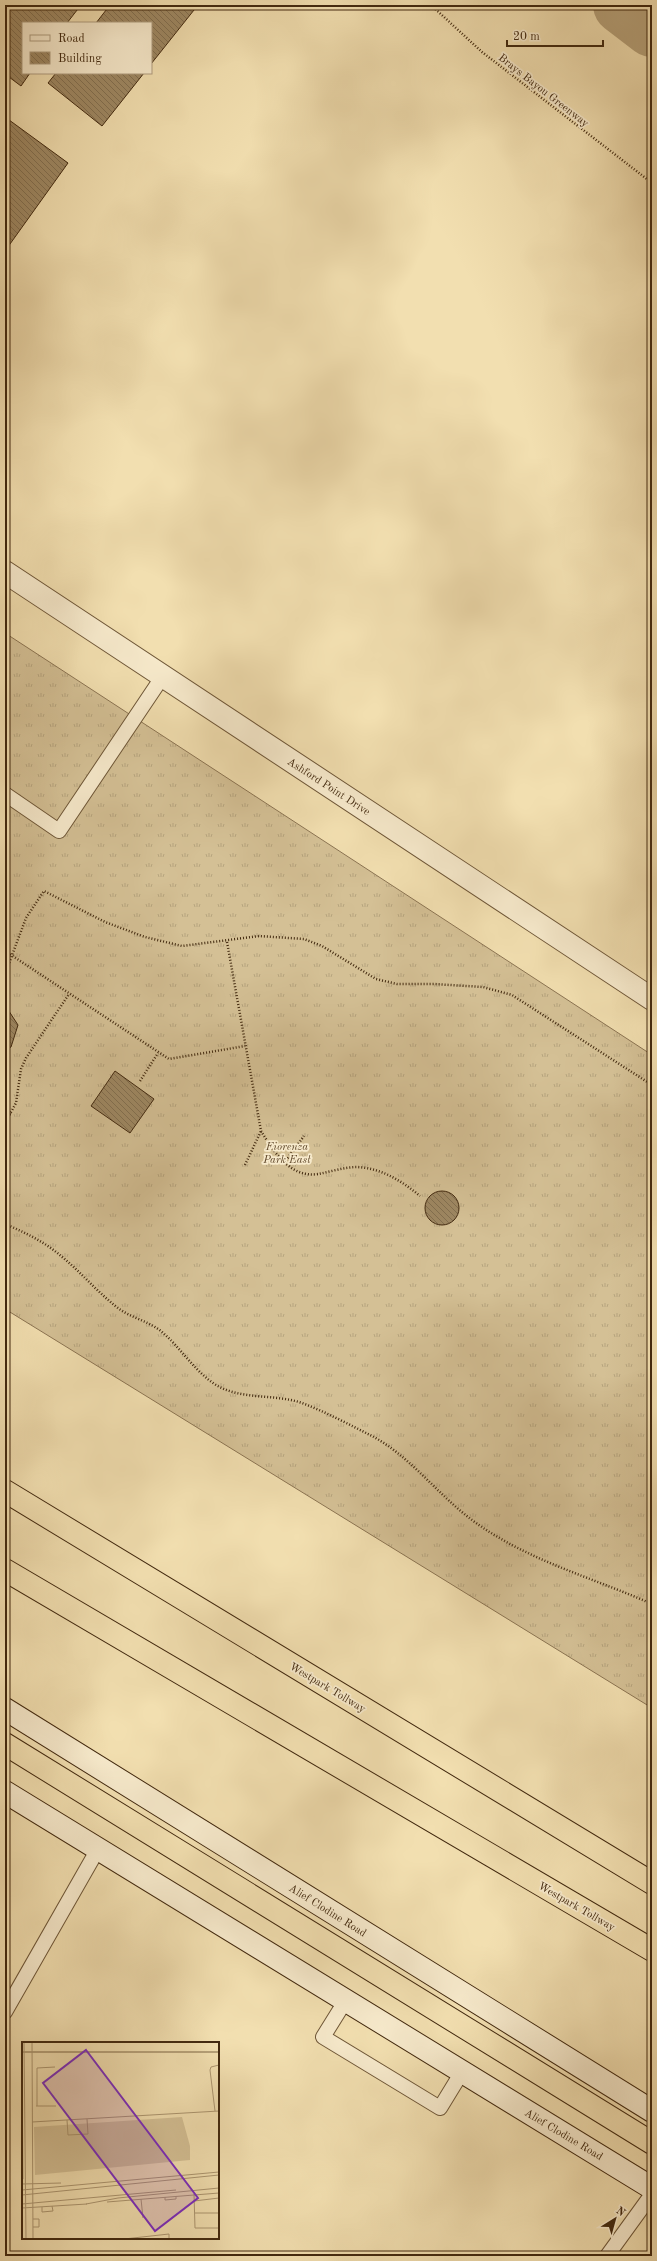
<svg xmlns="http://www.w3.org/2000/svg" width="657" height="2261" viewBox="0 0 657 2261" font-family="'Old Standard TT',serif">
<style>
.grass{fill:url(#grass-tufts);stroke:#8b7452}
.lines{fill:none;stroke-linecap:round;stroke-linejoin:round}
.river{stroke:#b6a179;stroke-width:58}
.building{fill:url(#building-back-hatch);stroke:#42290f}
.service-casing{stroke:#6e5637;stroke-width:16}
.tertiary-casing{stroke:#6e5637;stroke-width:24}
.secondary-casing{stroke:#42290f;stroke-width:24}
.motorway-casing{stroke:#42290f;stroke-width:24}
.path{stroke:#42290f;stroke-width:2.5;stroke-dasharray:1 2;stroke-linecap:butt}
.service{stroke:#f7eacc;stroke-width:14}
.tertiary{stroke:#f7eacc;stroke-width:22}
.secondary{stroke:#f7eacc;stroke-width:22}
.motorway{stroke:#f2dfb0;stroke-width:22}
.labels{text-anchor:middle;stroke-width:3.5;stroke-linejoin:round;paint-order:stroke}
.street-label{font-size:11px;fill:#42290f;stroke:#f7eacc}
.park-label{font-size:11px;font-style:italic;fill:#5f472a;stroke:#f7eacc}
.inset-river{fill:none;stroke:#b6a179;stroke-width:2}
.inset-road{fill:none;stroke:#ac9670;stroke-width:1}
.view{fill:#7b2cbf;fill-opacity:0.15;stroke:#7b2cbf;stroke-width:2}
.inset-edge{fill:none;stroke:#42290f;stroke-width:2}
</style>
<defs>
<pattern id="grass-tufts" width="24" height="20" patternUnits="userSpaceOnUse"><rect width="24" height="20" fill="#d4c095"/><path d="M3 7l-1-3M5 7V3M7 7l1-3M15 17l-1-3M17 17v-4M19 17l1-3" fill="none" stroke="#b7a57f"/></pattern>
<pattern id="building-back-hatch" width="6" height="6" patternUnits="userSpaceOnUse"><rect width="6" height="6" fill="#9e8863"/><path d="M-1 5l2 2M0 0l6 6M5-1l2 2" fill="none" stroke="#826f50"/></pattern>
</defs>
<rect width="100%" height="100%" fill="#f2dfb0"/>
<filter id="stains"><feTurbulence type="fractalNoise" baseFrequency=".005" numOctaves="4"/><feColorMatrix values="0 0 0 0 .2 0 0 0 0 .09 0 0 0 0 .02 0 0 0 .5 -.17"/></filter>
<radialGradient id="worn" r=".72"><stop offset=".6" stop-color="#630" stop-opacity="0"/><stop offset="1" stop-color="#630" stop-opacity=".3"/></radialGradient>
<!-- grass -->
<path class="grass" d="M 5,633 L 652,1055 L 652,1708 L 5,1309 Z"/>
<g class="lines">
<!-- river -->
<path class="river" d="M 622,5 L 652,28"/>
</g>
<!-- building -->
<path class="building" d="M 5,5 L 81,5 L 67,23 L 23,23 L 23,73 L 30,73 L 21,86 L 5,74 Z
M 110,5 L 198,5 L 151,64 L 151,23 L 96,23 Z
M 56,73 L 144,73 L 102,126 L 48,83 Z
M 5,117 L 68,163 L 5,251 Z
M 5,1005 L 18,1025 L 11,1047 L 5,1050 Z
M 115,1071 L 154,1099 L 130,1133 L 91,1106 Z
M425 1208a17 17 0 1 1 34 0a17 17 0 1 1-34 0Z"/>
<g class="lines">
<!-- service casing -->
<g class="service-casing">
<path id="service" d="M 5,794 L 59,831 L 163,676
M 346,2000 L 323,2037 L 440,2108 L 462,2072
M 5,2012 L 98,1849
M 607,2256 L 652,2194"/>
</g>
<!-- tertiary casing -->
<g class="tertiary-casing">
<path id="tertiary" d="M 5,572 L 652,999"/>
</g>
<!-- secondary casing -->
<g class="secondary-casing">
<path id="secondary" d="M 5,1709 L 652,2111
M 5,1792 L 652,2188"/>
</g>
<!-- motorway casing -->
<g class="motorway-casing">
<path id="motorway" d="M 5,1491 L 652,1883
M 5,1570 L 652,1950
M 5,1744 L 652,2143"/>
</g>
<!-- path -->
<path class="path" d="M 431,5 L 482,52 L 652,183
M 227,942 L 261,1131 C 274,1152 290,1178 318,1174 C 330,1172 344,1167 357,1167 C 381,1168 402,1181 420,1196
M 5,951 L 169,1059 L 245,1046
M 5,974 L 26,918 L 44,891 L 105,922 L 145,937 L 182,946 L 259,936 L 304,939 L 322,946 L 376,979 L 397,984 L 434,984 L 483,987 L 512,995 L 652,1085
M 140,1081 L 158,1053
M 5,1111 L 11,1114
M 5,1123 L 16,1103 L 21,1069 L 26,1058 L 69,994
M 284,1163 L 304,1136
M 245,1165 L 261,1131
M 5,1224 C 24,1232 45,1242 61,1256 C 81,1272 97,1292 118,1308 C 131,1318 149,1321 162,1332 C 180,1347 193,1369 213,1383 C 239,1401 273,1393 302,1403 C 326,1412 350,1425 372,1436 C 410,1456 437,1494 472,1520 C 526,1560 591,1577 652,1604"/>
<!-- service -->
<use href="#service" class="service"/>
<!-- tertiary -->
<use href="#tertiary" class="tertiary"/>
<!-- secondary -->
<use href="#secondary" class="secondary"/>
<!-- motorway -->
<use href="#motorway" class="motorway"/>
</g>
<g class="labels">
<!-- street labels -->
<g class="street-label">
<text transform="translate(544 90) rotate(38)" y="4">Brays Bayou Greenway</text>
<text transform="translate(329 786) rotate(33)" y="4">Ashford Point Drive</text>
<text transform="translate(328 1687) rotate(31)" y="4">Westpark Tollway</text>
<text transform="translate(577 1906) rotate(30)" y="4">Westpark Tollway</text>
<text transform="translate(328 1910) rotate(32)" y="4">Alief Clodine Road</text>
<text transform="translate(564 2134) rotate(31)" y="4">Alief Clodine Road</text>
</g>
<!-- park labels -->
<g class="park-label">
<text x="287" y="1150">Fiorenza<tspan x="287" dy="13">Park East</tspan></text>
</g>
</g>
<!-- overview -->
<g transform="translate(22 2042)">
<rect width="197" height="197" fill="#f2dfb0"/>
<path d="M 0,27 L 2,137 L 0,137 ZM 160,75 L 168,104 L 168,118 L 13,133 L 12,85 Z" fill="#d4c095"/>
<path class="inset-river" d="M 0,10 L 197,10"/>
<path class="inset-road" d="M 2,0 L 4,197M 10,0 L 11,197M 14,64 L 34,64M 15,64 L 15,26 L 33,25M 193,69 L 188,28 L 189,25 L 197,23M 45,78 L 46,93 L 66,92 L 65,77M 10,80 L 197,69M 0,142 L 39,141M 0,148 L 197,130M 172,152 L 173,186 L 197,186M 0,153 L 197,133M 143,155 L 143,158 L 154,157 L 154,154M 119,157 L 121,176M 172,159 L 197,156M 85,160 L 197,151M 0,162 L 154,148M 64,162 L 96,156 L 197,146M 20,165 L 20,170 L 31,169 L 30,164M 0,166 L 65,162M 173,171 L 197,171M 11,177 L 17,177 L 17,185 L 11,185M 102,197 L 147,192 L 147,197"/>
<path class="view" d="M 64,8 L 176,156 L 133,189 L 21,41 Z"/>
<rect width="197" height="197" class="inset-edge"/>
</g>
<!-- margin -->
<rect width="657" height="2261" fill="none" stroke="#f2dfb0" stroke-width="20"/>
<rect x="6" y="6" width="645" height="2249" fill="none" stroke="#42290f" stroke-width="2"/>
<rect x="10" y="10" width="637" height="2241" fill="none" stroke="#42290f"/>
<!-- legend -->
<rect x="22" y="22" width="130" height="52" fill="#f7eacc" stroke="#af9d80"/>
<rect x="30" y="35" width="20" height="6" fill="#f7eacc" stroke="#af9d80"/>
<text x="58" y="42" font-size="12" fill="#42290f">Road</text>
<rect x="30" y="52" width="20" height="12" fill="url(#building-back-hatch)" stroke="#af9d80"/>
<text x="58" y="62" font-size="12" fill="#42290f">Building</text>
<!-- north arrow -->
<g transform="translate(615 2219) rotate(37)" stroke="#f7eacc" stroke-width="3" paint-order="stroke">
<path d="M0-3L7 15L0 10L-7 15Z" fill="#42290f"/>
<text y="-6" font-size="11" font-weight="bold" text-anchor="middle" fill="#42290f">N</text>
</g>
<!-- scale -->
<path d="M507 40v6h96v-6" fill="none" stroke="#42290f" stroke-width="2"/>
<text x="513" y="40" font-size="12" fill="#42290f" stroke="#f7eacc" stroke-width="3" paint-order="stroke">20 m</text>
<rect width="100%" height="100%" filter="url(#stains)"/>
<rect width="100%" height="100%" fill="url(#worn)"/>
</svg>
